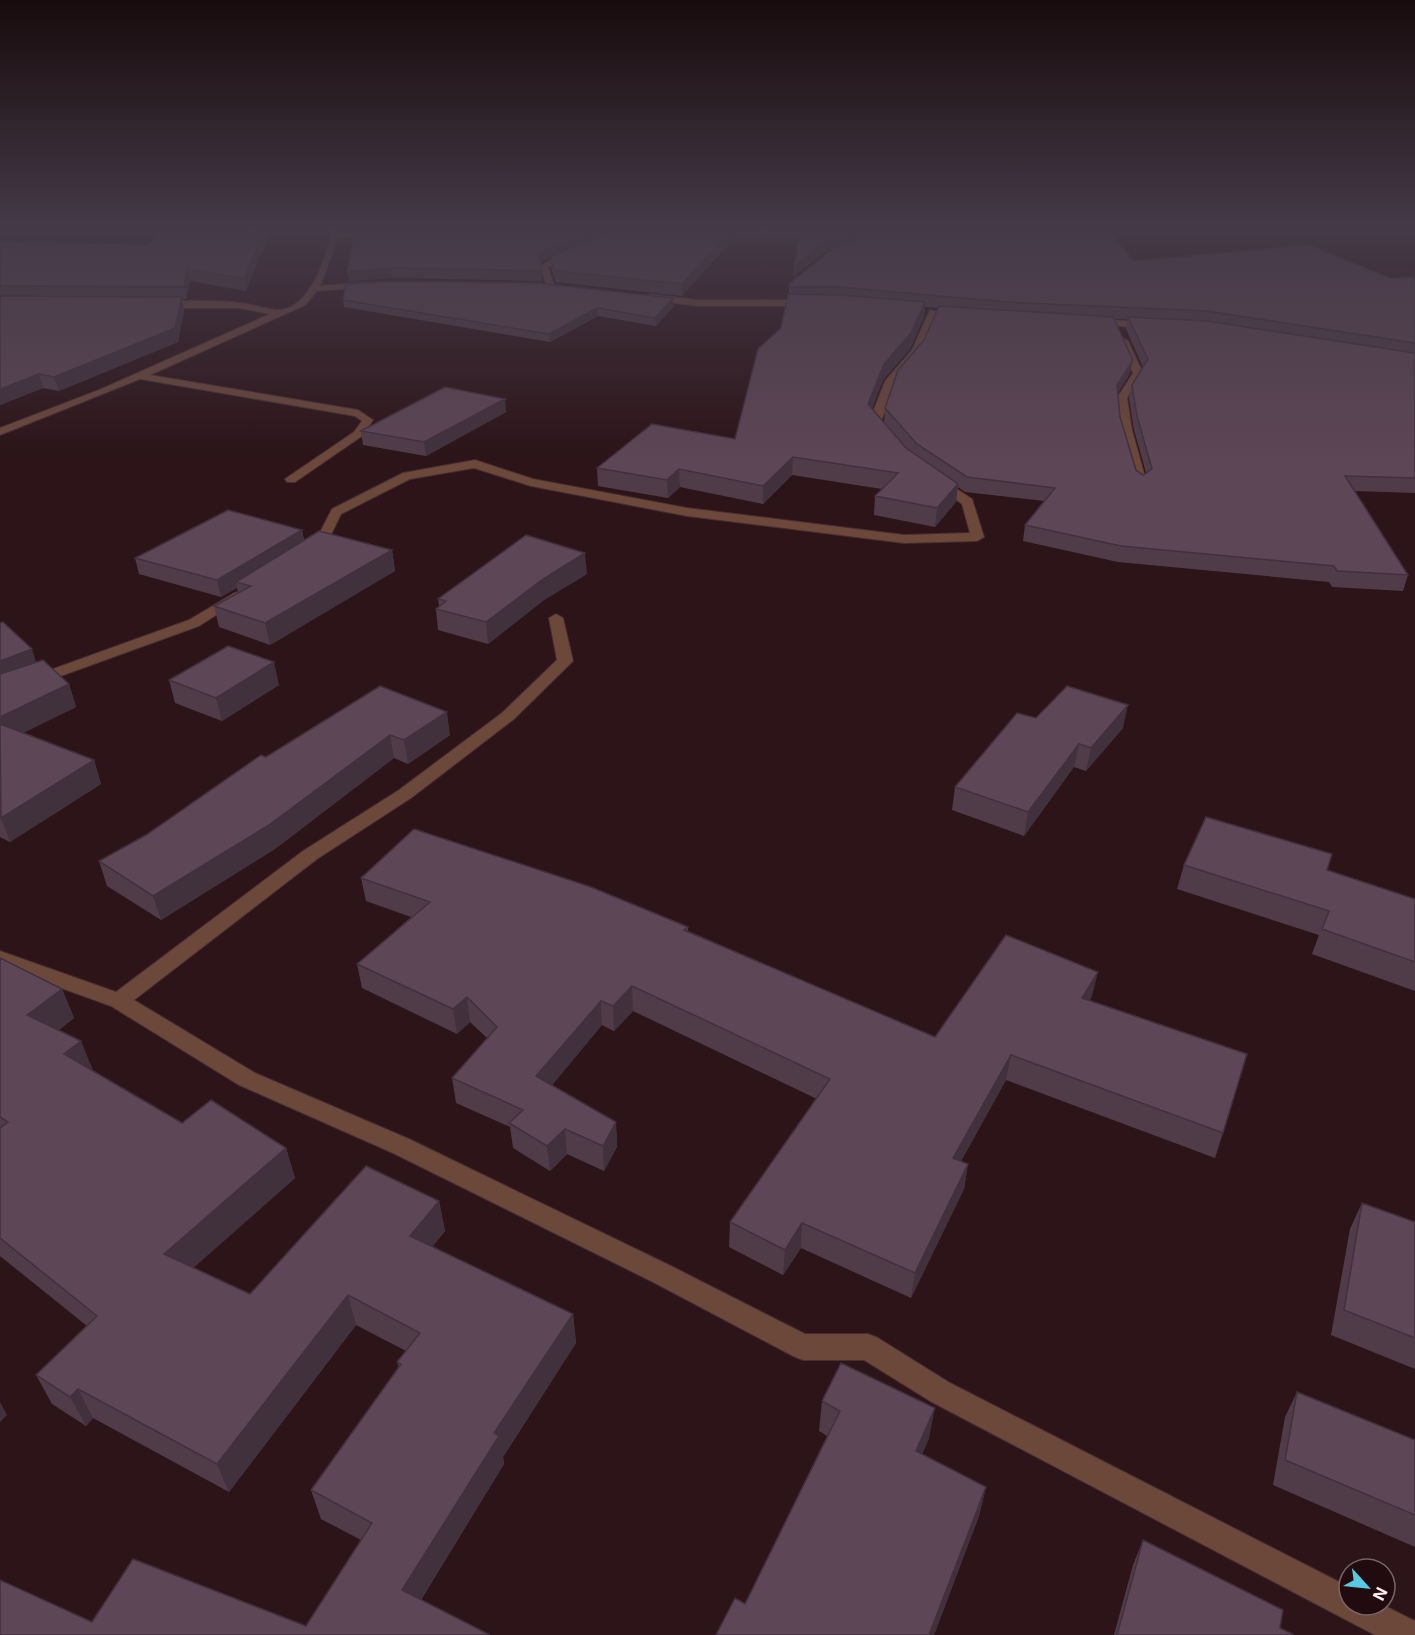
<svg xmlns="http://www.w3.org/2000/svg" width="1415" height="1635" viewBox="0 0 1415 1635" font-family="Inter,sans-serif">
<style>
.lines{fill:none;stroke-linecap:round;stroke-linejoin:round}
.street-casing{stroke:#452e32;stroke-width:2}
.street{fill:#6c483b;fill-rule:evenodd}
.wall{fill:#503c49;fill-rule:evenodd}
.shaded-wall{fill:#41313c}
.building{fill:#5d4655;stroke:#41313c;stroke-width:1.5}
</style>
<rect width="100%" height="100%" fill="#2c1418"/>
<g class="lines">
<!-- street casing -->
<g class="street-casing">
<path id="street" d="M 328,229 L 336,229 L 338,233 L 416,229 L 412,231 L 338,238 L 320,286 L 368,282 L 371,283 L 371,287 L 317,291 L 305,305 L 150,375 L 358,410 L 373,420 L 362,436 L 295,482 L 287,482 L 285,479 L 354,432 L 362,421 L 355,416 L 140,379 L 0,435 L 0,428 L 99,390 L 270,314 L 239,308 L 160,308 L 156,305 L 157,303 C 177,300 220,300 240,303 C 252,304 265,309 277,310 C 310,310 324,260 331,236 Z
M 860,229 L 868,229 L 867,232 L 873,243 L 847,250 L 847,246 L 864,242 L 859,232 Z
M 569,251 L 576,253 L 548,267 L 554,285 L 547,287 L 540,266 Z
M 650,294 L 697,300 L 811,300 L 815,303 L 811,306 L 697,306 L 647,299 L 646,297 Z
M 930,310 L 938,312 L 921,351 L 895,382 L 881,422 L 891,434 L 889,436 L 881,436 L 869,422 L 885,381 L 912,350 Z
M 1093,319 L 1149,322 L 1154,325 L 1149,328 L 1090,324 L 1088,322 Z
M 1123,338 L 1128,341 L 1143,373 L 1127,398 L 1132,430 L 1147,484 L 1141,488 L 1135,484 L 1120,430 L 1117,398 L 1133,373 L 1118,341 Z
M 475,460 L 533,479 L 687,508 L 904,535 L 970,533 L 962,504 L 933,483 L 931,480 L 937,476 L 972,499 L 984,537 L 977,541 L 904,543 L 687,516 L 531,486 L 474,468 L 410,479 L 341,514 L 325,547 L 310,554 L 303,550 L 315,542 L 332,509 L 403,473 Z
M 236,592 L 243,596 L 241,599 L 199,626 L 0,698 L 0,688 L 189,620 Z
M 556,614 L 563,618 L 573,661 L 514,719 L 411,798 L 317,859 L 134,1000 L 255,1073 L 409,1139 L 671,1266 L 805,1334 L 868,1334 L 878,1338 L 950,1383 L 1349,1587 L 1349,1605 L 1383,1605 L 1415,1621 L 1415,1635 L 1375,1635 L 930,1401 L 864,1360 L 803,1360 L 793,1356 L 653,1282 L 393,1153 L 239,1085 L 111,1006 L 0,966 L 0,951 L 116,992 L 303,851 L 399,790 L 502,713 L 557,660 L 549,618 Z"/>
</g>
<!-- street -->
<use href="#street" class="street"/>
</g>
<!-- wall -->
<path class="wall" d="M 271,229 L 246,291 L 190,281 L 186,299 L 182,299 L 184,310 L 178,342 L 59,391 L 43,388 L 0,405 L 0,242 L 148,245 Z
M 358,229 L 600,229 L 600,236 L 573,247 L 617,229 L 861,229 L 861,240 L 872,236 L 870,229 L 1107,229 L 1134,261 L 1390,278 L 1415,277 L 1415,493 L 1355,491 L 1408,575 L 1403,591 L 1332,587 L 1329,582 L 1118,562 L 1023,541 L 1025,525 L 1044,501 L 965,492 L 958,487 L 956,502 L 935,527 L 874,515 L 875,496 L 882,489 L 792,475 L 763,504 L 680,487 L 668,498 L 598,486 L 597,468 L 735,439 L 781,328 L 789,294 L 789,287 L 835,248 L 827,250 L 793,277 L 800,237 L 736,236 L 682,296 L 556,282 L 551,268 L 550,258 L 540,262 L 542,281 L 392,278 L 349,281 ZM 925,307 L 938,308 L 924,340 L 885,408 L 884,422 L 872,409 L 883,380 L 910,349 L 924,317 ZM 1113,319 L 1127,319 L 1126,329 L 1143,367 L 1132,385 L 1129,398 L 1134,430 L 1146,473 L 1143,475 L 1136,470 L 1120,417 L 1118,393 L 1130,373 Z
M 343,300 L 674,306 L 656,326 L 598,316 L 550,342 L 344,307 Z
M 506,412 L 426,456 L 363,445 L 361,431 Z
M 302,530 L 304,540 L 392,550 L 395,571 L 270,645 L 219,627 L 214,606 L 238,593 L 237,588 L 221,597 L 139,574 L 135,558 Z
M 587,574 L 544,600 L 488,644 L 438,630 L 436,609 L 439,606 L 438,599 Z
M 0,623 L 36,662 L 69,684 L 76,707 L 23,733 L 94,760 L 101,784 L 10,842 L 0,837 Z
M 169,680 L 279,685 L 222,721 L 175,703 Z
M 380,686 L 450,735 L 408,764 L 394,758 L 275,849 L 161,920 L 107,886 L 99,861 L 146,835 Z
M 1036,718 L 1123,728 L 1086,771 L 1074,767 L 1024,836 L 952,810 L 955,787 Z
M 1184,865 L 1327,870 L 1415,899 L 1415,991 L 1312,954 L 1319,935 L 1177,889 Z
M 361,878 L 688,927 L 688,931 L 935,1037 L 1092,996 L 1089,1001 L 1223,1133 L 1215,1158 L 1006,1080 L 961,1161 L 968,1164 L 964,1189 L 911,1298 L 801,1248 L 783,1275 L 729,1247 L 730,1222 L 817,1099 L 633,1011 L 614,1031 L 602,1025 L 552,1085 L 616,1122 L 617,1147 L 604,1171 L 567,1154 L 550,1171 L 513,1148 L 510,1127 L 456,1103 L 452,1078 L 487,1038 L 470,1022 L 457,1034 L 362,988 L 357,964 L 411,917 L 366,901 Z
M 0,958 L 62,989 L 74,1018 L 59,1030 L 81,1041 L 92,1070 L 182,1123 L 286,1148 L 295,1178 L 193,1268 L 250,1294 L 439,1201 L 445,1231 L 432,1247 L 573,1314 L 576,1343 L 503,1457 L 504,1464 L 421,1600 L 490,1635 L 92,1622 L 306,1626 L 361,1540 L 321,1519 L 311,1490 L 399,1368 L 397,1362 L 406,1351 L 356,1325 L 229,1492 L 93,1418 L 86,1426 L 52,1404 L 36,1375 L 87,1326 L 0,1256 Z
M 1362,1203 L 1415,1222 L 1415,1369 L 1331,1335 L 1350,1229 Z
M 1297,1392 L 1415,1440 L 1415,1547 L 1273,1485 L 1285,1417 Z
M 822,1401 L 929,1438 L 922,1454 L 986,1487 L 979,1516 L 934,1635 L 716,1635 L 745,1604 L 827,1436 L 819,1431 Z
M 1143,1540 L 1280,1628 L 1294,1635 L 1114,1635 L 1133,1565 Z"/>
<!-- shaded-wall -->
<path class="shaded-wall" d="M 265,229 L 271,229 L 246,291 L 244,279 Z
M 596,229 L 600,229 L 600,236 L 540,262 L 539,253 Z
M 733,229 L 736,229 L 736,236 L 682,296 L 682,284 Z
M 861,230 L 861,241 L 827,250 L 793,277 L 794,266 L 827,240 Z
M 391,268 L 392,278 L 349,281 L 347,272 Z
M 187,269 L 190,281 L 186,299 L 184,287 Z
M 182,297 L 184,310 L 178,342 L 59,391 L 54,377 Z
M 673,298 L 674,306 L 656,326 L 655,318 Z
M 925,302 L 924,317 L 910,349 L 883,380 L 867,421 L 868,404 L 884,364 Z
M 597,308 L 598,316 L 550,342 L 549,334 Z
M 1133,360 L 1130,373 L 1115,398 L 1117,385 Z
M 39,374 L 43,388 L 0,405 L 0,389 Z
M 505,399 L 506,412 L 426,456 L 424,442 Z
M 793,457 L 792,475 L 763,504 L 763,486 Z
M 679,469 L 680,487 L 668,498 L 667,480 Z
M 958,484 L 956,502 L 935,527 L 937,508 Z
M 302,530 L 305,546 L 236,582 L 237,588 L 221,597 L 217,580 Z
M 392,550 L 395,571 L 270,645 L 265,623 Z
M 585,553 L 587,574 L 544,600 L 488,644 L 486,622 L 543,579 Z
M 32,649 L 39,671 L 0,686 L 0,661 Z
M 274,662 L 279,685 L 222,721 L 216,698 Z
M 69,684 L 76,707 L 2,743 L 0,738 L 0,717 Z
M 1128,705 L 1123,728 L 1086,771 L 1091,748 Z
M 447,712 L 450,735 L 408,764 L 404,740 Z
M 390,735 L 394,758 L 275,849 L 161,920 L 153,896 Z
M 1079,744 L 1074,767 L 1024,836 L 1028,812 Z
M 94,760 L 101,784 L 10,842 L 1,818 Z
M 1098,972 L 1092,996 L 1076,1023 L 1082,998 Z
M 632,986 L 633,1011 L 614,1031 L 613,1006 Z
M 62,989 L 74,1018 L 40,1044 L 27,1015 Z
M 467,997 L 470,1022 L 457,1034 L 453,1009 Z
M 601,1001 L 602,1025 L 539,1101 L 536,1076 Z
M 81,1041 L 93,1070 L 76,1084 L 64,1054 Z
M 1011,1055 L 1006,1080 L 949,1183 L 953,1158 Z
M 616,1122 L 617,1147 L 604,1171 L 603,1146 Z
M 565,1129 L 567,1154 L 550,1171 L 547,1146 Z
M 286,1148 L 295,1178 L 175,1284 L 164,1254 Z
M 968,1164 L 964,1189 L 911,1298 L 915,1273 Z
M 439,1201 L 445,1231 L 417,1266 L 410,1236 Z
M 802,1223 L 801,1248 L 783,1275 L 785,1250 Z
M 348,1295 L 356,1325 L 229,1492 L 217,1464 Z
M 573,1314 L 576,1343 L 503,1457 L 504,1464 L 410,1617 L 402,1590 L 494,1433 Z
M 78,1389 L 93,1418 L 86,1426 L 70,1397 Z
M 0,1402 L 7,1415 L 0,1422 Z
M 935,1408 L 929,1438 L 911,1481 L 916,1451 Z
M 986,1487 L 979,1516 L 934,1635 L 929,1635 Z"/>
<!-- building -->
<path class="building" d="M 159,229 L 265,229 L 244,279 L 187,269 L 184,287 L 0,286 L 0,242 L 148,245 Z
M 366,229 L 596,229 L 539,253 L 542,271 L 391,268 L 347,272 L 355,230 Z
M 617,229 L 733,229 L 682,284 L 555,271 L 550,257 Z
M 801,229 L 861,229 L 861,230 L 827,240 L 794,266 Z
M 873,229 L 1107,229 L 1134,261 L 1309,245 L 1390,278 L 1415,277 L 1415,343 L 1207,311 L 1006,302 L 840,287 L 789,287 L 790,283 L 836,247 L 875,235 Z
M 391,281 L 536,283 L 673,298 L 655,318 L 597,308 L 549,334 L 343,300 L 346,284 Z
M 788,294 L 840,295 L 925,302 L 911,333 L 884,364 L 868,404 L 906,448 L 958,484 L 937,508 L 875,496 L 898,473 L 793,457 L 763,486 L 679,469 L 667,480 L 597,468 L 652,424 L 735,439 L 758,349 L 781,328 Z
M 0,296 L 182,297 L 175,328 L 54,377 L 39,374 L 0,389 Z
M 939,306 L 1113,317 L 1133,360 L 1117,385 L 1120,417 L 1136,470 L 1143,475 L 1152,469 L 1137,416 L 1132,385 L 1148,359 L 1128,317 L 1206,321 L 1415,353 L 1415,478 L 1345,476 L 1408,575 L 1337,571 L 1334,566 L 1121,546 L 1025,525 L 1055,488 L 967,477 L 917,444 L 885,408 L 898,370 L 924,340 Z
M 445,387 L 505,399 L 424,442 L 361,431 Z
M 228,510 L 302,530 L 217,580 L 135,558 Z
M 319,531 L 392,550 L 265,623 L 214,606 L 251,586 L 236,582 Z
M 526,535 L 585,553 L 543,579 L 486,622 L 436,609 L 446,601 L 438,599 Z
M 3,622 L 32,649 L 0,661 L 0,623 Z
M 228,646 L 274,662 L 216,698 L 169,680 Z
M 43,660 L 69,684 L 0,717 L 0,674 Z
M 380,686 L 447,712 L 404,740 L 390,735 L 269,825 L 153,896 L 99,861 L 146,835 L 261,755 L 266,757 Z
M 1067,686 L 1128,705 L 1091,748 L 1079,744 L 1028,812 L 955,787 L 1017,713 L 1036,718 Z
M 0,724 L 94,760 L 1,818 Z
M 1206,817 L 1332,854 L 1327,870 L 1415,899 L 1415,962 L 1322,929 L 1329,911 L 1184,865 Z
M 414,829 L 591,887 L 688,927 L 684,930 L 935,1037 L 1006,935 L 1098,972 L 1082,998 L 1247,1054 L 1223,1133 L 1011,1055 L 953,1158 L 968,1164 L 915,1273 L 802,1223 L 785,1250 L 730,1222 L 830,1079 L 632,986 L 613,1006 L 601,1001 L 536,1076 L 616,1122 L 603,1146 L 565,1129 L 547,1146 L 509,1123 L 523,1110 L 452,1078 L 497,1027 L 467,997 L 453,1009 L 357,964 L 430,902 L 361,878 Z
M 0,958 L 62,989 L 27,1015 L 81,1041 L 64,1054 L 182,1123 L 211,1100 L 286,1148 L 164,1254 L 250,1294 L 366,1166 L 439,1201 L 410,1236 L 573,1314 L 494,1433 L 499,1436 L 402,1590 L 490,1635 L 0,1635 L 0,1580 L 92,1622 L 133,1559 L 306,1626 L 372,1523 L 311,1490 L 401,1364 L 397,1362 L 420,1333 L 348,1295 L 217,1464 L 78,1389 L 70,1397 L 36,1375 L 97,1316 L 0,1238 L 0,1128 L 8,1122 L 0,1117 Z
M 1362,1203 L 1415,1222 L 1415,1338 L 1344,1310 Z
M 841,1363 L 935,1408 L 916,1451 L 986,1487 L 929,1635 L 716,1635 L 735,1598 L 745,1604 L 840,1411 L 822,1401 Z
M 1297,1392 L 1415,1440 L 1415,1515 L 1285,1460 Z
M 1143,1540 L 1283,1610 L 1280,1628 L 1294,1635 L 1117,1635 Z"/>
<!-- sky -->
<linearGradient id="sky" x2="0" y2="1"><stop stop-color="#180b0d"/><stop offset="0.5" stop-color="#453a48"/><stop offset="1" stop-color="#453a48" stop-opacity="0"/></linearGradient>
<rect width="1415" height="458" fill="url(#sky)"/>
<!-- north arrow -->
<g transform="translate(1367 1587) rotate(117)"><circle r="28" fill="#220b0f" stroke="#7a6569" stroke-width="1.5"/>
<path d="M0-4.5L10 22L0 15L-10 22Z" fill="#58c9e3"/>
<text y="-9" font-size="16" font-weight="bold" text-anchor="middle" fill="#ffedef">N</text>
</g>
</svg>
